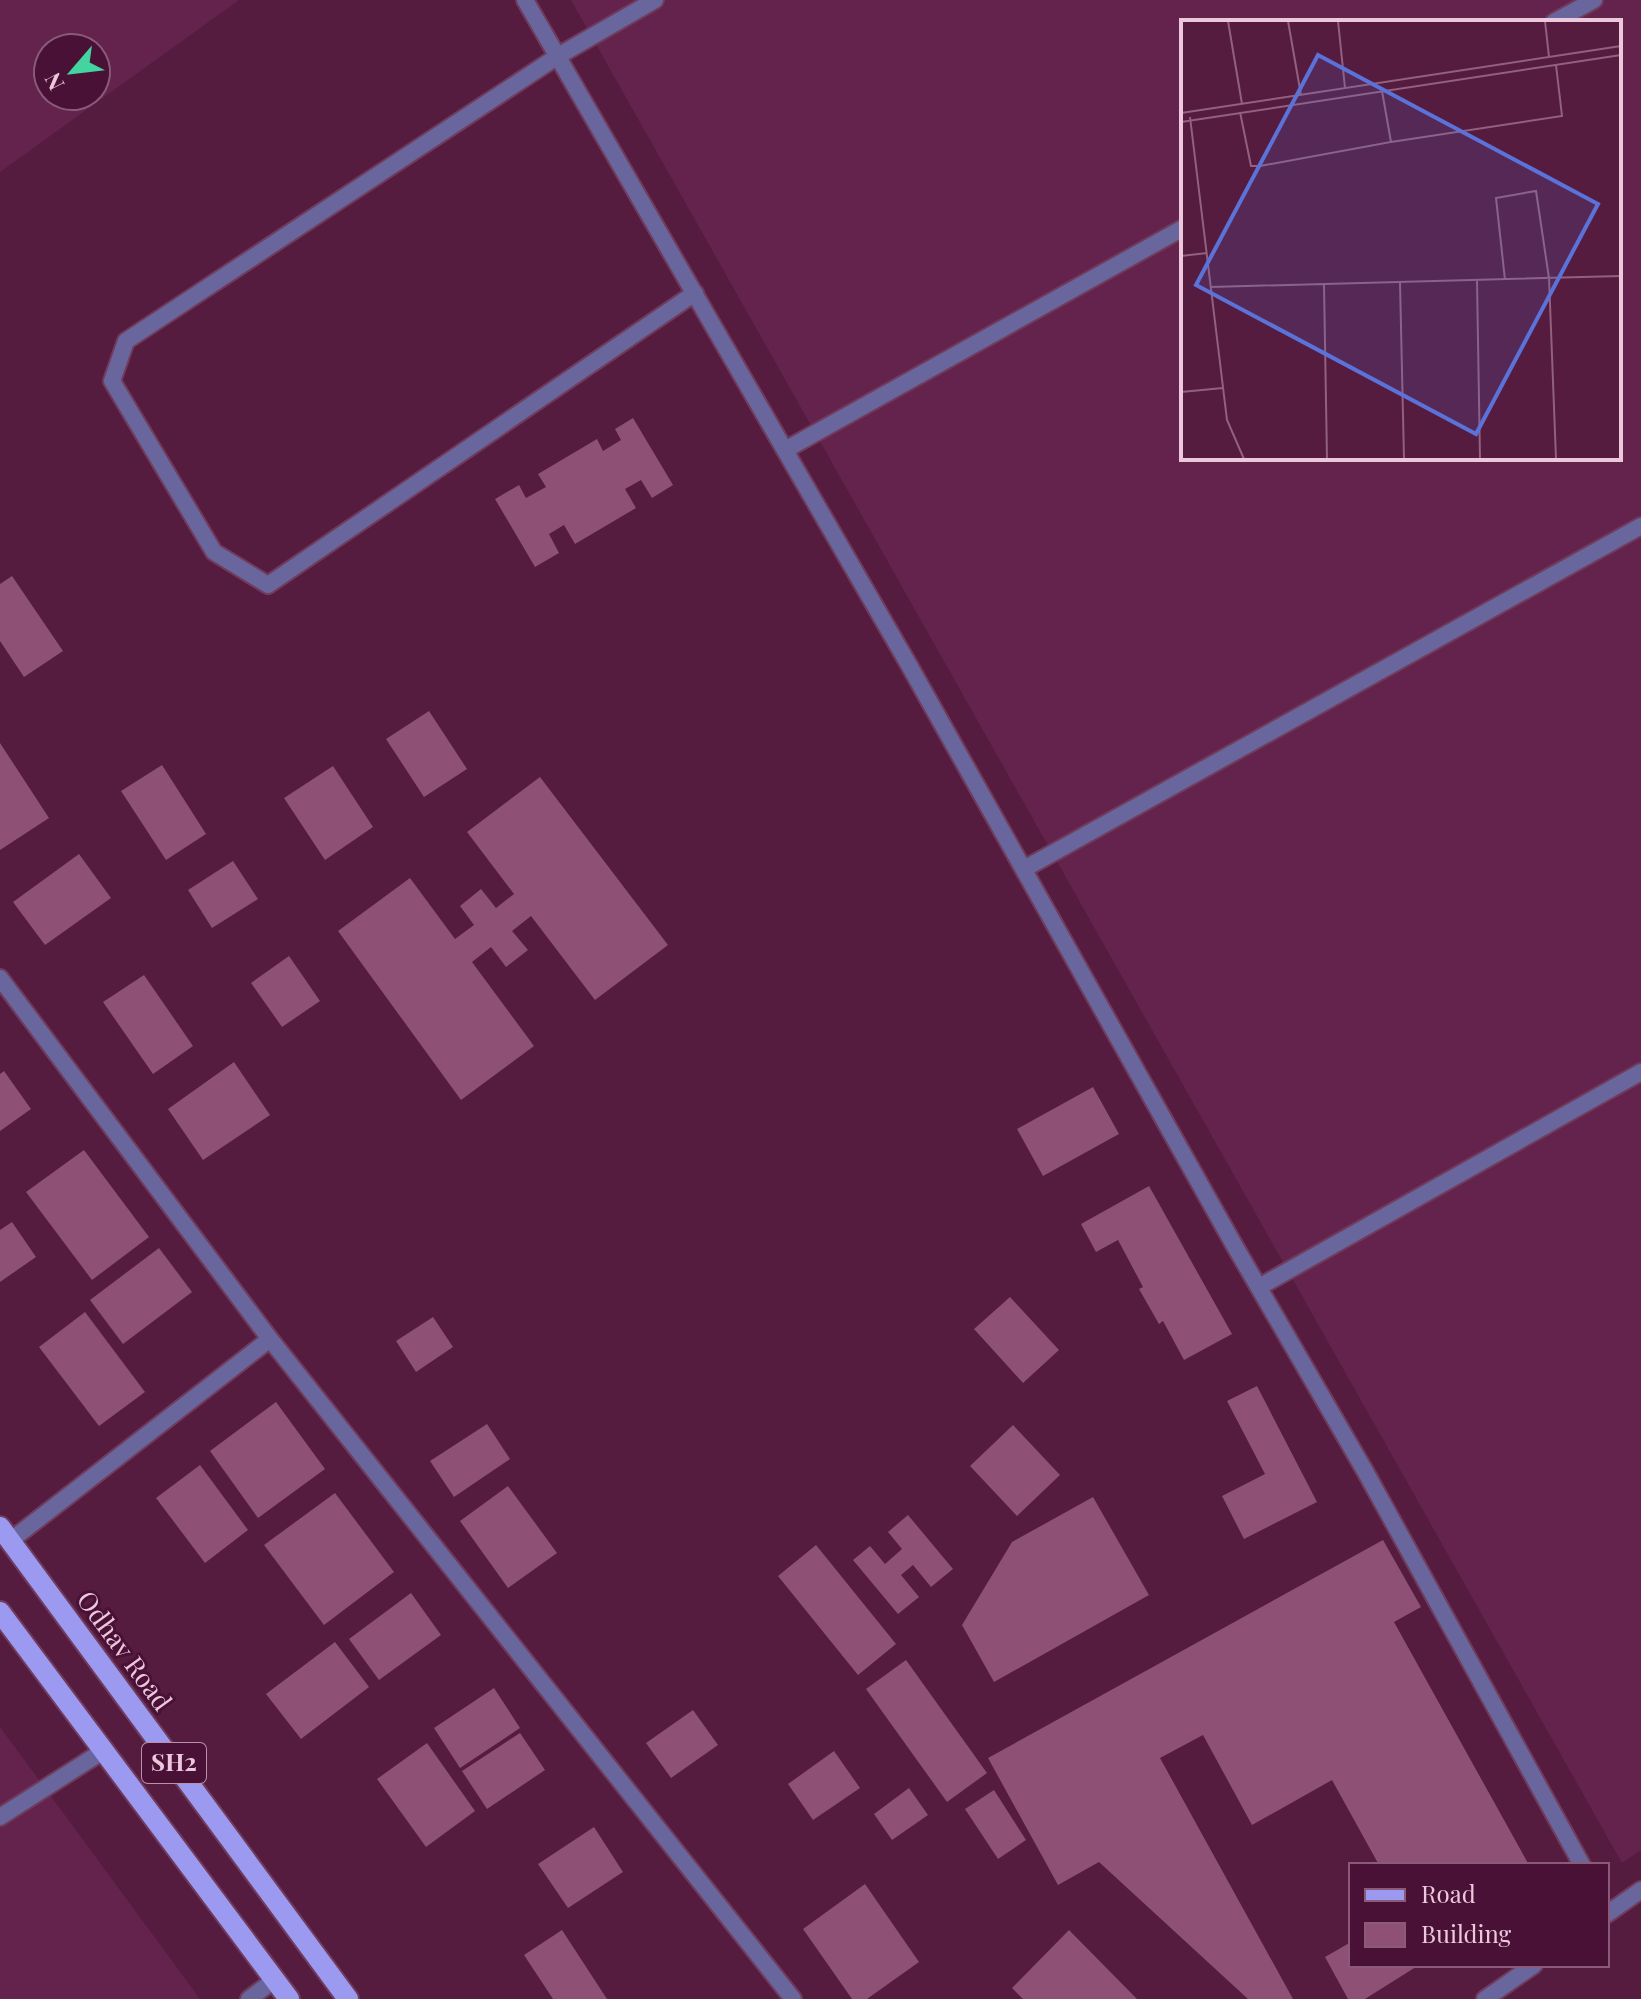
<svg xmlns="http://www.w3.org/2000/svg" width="1641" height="1999" viewBox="0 0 1641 1999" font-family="'Playfair Display',serif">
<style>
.built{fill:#64234c;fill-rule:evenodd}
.building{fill:#8e5075}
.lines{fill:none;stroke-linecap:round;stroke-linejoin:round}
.lane-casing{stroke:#703b5c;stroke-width:20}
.street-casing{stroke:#703b5c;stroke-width:20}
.primary-casing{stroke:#703b5c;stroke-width:24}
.lane{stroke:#68669c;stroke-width:16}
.street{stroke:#68669c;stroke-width:16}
.primary{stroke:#9c99f0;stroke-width:20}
.labels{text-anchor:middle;stroke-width:6;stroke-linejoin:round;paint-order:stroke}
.shield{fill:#491136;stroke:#bb91aa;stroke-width:2}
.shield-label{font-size:24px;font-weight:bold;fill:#ecc8dc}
.street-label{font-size:26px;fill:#ecc8dc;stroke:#491136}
.inset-road{fill:none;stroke:#91617e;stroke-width:2}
.view{fill:#5b73d9;fill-opacity:0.15;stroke:#5b73d9;stroke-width:4}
.inset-edge{fill:none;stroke:#ecc8dc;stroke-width:4}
</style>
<rect width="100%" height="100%" fill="#551c40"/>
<!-- built -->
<path class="built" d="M 0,0 L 239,0 L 0,172 ZM 48,48 L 96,48 L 96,96 L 48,96 Z
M 571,0 L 1641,0 L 1641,1850 L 1622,1863 ZM 1183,22 L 1619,22 L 1619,458 L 1183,458 Z
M 0,1727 L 200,1999 L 0,1999 Z"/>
<!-- building -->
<path class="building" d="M 633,418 L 673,485 L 652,498 L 641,480 L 625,489 L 636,508 L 575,544 L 564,525 L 549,534 L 559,553 L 535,567 L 495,499 L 519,485 L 526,498 L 546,487 L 538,474 L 597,439 L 603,451 L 621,440 L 615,429 Z
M 12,576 L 63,651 L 24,677 L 0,641 L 0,584 Z
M 429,711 L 467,769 L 424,797 L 386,739 Z
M 0,743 L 49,818 L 0,850 Z
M 162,765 L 206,834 L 166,860 L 121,791 Z
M 333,766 L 373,827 L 325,860 L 284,798 Z
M 540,777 L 668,945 L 595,1000 L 531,916 L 512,931 L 528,950 L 506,967 L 491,947 L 472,962 L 534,1046 L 461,1100 L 338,931 L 410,878 L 455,939 L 474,925 L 460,906 L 481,889 L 496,908 L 514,894 L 467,832 Z
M 79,854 L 111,898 L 45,945 L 13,902 Z
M 233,861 L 258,899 L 212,928 L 188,890 Z
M 289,956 L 320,1001 L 282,1027 L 251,983 Z
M 144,975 L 193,1046 L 153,1074 L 103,1002 Z
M 234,1062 L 270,1115 L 203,1160 L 168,1109 Z
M 4,1071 L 31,1109 L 0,1131 L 0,1074 Z
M 1093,1087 L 1119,1134 L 1043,1176 L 1017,1129 Z
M 84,1150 L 149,1237 L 92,1280 L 26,1192 Z
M 1149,1186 L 1232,1334 L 1184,1360 L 1163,1321 L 1159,1324 L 1139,1289 L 1143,1287 L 1118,1240 L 1096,1252 L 1081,1224 Z
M 12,1222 L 36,1257 L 0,1282 L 0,1230 Z
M 159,1248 L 192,1292 L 123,1344 L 90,1300 Z
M 1010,1297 L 1059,1350 L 1023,1383 L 974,1329 Z
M 85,1312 L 145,1392 L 99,1426 L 39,1347 Z
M 433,1317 L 453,1347 L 416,1372 L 396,1341 Z
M 1257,1386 L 1317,1502 L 1244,1539 L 1222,1496 L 1265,1474 L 1227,1401 Z
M 276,1402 L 325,1469 L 258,1518 L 210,1451 Z
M 487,1424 L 510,1459 L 454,1497 L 430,1461 Z
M 1013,1425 L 1060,1475 L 1017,1516 L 970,1466 Z
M 200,1465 L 248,1530 L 205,1563 L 156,1498 Z
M 508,1486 L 557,1553 L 508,1588 L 460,1521 Z
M 335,1493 L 394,1572 L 324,1625 L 264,1545 Z
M 1093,1497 L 1149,1595 L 994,1682 L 962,1625 L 1012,1542 Z
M 908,1515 L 953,1569 L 931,1587 L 913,1565 L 901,1575 L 919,1597 L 898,1614 L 853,1560 L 870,1546 L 885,1564 L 902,1549 L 888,1532 Z
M 1383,1540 L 1421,1607 L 1394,1622 L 1529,1865 L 1379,1865 L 1332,1780 L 1252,1825 L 1203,1735 L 1160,1758 L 1293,1999 L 1248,1999 L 1099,1862 L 1058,1885 L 988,1758 Z
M 816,1545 L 896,1644 L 858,1675 L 778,1576 Z
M 411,1593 L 441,1635 L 379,1680 L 349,1639 Z
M 335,1642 L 369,1687 L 301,1739 L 266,1694 Z
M 906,1660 L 987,1773 L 947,1802 L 866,1689 Z
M 494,1688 L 520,1728 L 460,1768 L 434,1728 Z
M 693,1710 L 718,1745 L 671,1778 L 646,1743 Z
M 520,1733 L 545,1770 L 487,1809 L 462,1771 Z
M 427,1743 L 475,1811 L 426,1847 L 377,1779 Z
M 834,1751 L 860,1788 L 813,1820 L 788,1784 Z
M 909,1788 L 928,1815 L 892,1840 L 874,1814 Z
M 994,1790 L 1026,1840 L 998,1859 L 965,1809 Z
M 594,1827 L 623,1872 L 568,1908 L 538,1864 Z
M 865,1884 L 919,1962 L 867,1999 L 852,1999 L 803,1929 Z
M 562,1930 L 607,1999 L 553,1999 L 524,1955 Z
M 1069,1930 L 1137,1999 L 1023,1999 L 1012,1988 Z
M 1351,1942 L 1351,1965 L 1419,1965 L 1365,1999 L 1348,1999 L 1325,1957 Z"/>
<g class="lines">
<!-- lane casing -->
<g class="lane-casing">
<path id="lane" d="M 655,0 L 558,56 L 126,341 L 112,381 L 214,552 L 268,585 L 695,293
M 1554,22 L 1594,0
M 785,450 L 1183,228
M 1024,869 L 1641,526
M 1259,1287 L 1641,1072
M 249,1999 L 274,1980"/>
</g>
<!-- street casing -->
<g class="street-casing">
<path id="street" d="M 525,0 L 909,665 L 1233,1243 L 1365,1471 L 1582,1865
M 0,978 L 270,1339
M 10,1541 L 270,1339 L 793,1999
M 0,1817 L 103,1751
M 1607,1914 L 1641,1890
M 1485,1999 L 1534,1965"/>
</g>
<!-- primary casing -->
<g class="primary-casing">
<path id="primary" d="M 0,1527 L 348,1999
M 0,1612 L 289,1999"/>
</g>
<!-- lane -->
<use href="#lane" class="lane"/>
<!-- street -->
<use href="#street" class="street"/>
<!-- primary -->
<use href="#primary" class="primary"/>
</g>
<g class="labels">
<!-- shield labels -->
<rect class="shield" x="142" y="1743" width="64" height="40" rx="6"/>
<g class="shield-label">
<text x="174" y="1771">SH2</text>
</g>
<!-- street labels -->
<g class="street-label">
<text transform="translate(124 1651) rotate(54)" y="9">Odhav Road</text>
</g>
</g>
<!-- overview -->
<g transform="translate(1181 20)">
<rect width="440" height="440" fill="#551c40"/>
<path class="inset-road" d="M 47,1 L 61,84M 107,1 L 120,75M 157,1 L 164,68M 364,1 L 368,37M 59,92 L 70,146 L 79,146 L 210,122 L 201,71M 0,93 L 440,26M 9,97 L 46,400 L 63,439M 0,102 L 440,35M 210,122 L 381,96 L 375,45M 0,236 L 26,233M 324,260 L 315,178 L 355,171 L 368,258 L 375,439M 296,261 L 299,439M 219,263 L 223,439M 143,265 L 146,439M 30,267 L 440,256M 0,372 L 42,368"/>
<path class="view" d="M 137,35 L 417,184 L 295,414 L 15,265 Z"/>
<rect width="440" height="440" class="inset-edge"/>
</g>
<!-- legend -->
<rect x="1349" y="1863" width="260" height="104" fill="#491136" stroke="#8a5a78" stroke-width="2"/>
<rect x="1365" y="1889" width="40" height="12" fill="#9c99f0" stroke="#8a5a78" stroke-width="2"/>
<text x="1421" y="1903" font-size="24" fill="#ecc8dc">Road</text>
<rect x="1365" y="1923" width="40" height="24" fill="#8e5075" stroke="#8a5a78" stroke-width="2"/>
<text x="1421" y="1943" font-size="24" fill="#ecc8dc">Building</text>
<!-- north arrow -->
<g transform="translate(72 72) rotate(242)"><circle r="38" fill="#491136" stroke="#8a5a78" stroke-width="2"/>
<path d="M0-6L14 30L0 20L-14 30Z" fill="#43d4a0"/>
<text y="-12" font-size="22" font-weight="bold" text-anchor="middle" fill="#ecc8dc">N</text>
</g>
</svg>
